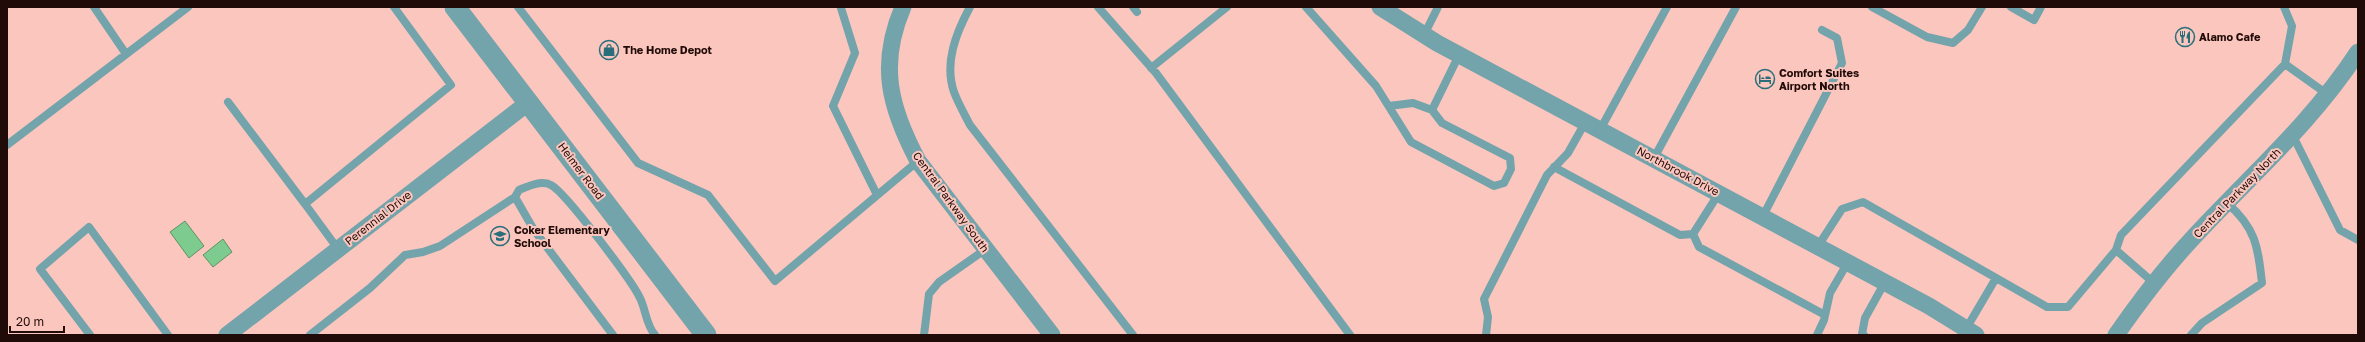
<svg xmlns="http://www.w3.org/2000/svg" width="2365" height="342" viewBox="0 0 2365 342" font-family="'Golos Text',sans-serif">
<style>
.water{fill:#7dcb8e;stroke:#619166}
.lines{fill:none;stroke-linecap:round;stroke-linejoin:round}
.service{stroke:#73a3ab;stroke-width:8}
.minor{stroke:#73a3ab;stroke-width:17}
.tertiary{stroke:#73a3ab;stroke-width:21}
.labels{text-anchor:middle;stroke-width:4;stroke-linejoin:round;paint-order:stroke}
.poi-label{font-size:11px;font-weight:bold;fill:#210b08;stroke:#fbc6bd;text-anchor:start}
.street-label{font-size:11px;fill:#210b08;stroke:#fbc6bd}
</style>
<rect width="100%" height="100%" fill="#fbc6bd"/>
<!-- water -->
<path class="water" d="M 185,221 L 204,246 L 189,258 L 170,232 Z
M 223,239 L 232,252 L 213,267 L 203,255 Z"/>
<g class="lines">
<!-- service -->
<path class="service" d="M 94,7 L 126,54
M 518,7 L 638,163 L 708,195 L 775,281 L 918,161
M 970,7 C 956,33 944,63 954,92 C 958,103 965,115 970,125 L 1133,335
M 1098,7 L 1156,73 L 1350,335
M 1133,7 L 1137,12
M 1306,7 L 1376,86 L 1411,142 L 1494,186 L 1504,183 L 1511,169 L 1510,158 L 1442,123 L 1432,110 L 1459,55
M 1872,7 L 1927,37 L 1953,43 L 1968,30 L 1982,7
M 2011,7 L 2034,20 L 2041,7
M 2284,7 L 2292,26 L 2285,64 L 2327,94
M 841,8 L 855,53 L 833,106 L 877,195
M 1424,35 L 1438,7
M 1151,68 L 1227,7
M 228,102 L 305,204
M 1389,106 L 1413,103 L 1432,110
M 1601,128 L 1667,7
M 2293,136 L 2340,230 L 2358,240
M 7,145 L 188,7
M 1654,158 L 1736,7
M 1554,167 L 1680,235 L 1693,234
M 1719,193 L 1693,234 L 1699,247 L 1825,315
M 1763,216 L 1842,63 L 1837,38 L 1822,30
M 1818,246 L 1842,209 L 1863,202 L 2047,307 L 2068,307 L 2116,250
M 338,249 L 305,204 L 451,85 L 394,7
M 2155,284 L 2116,250 L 2121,235 L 2285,64
M 1966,329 L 1996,278
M 90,335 L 40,269 L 89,227 L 168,335
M 310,335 L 370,288 L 405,255 L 423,252 L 440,246 L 515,197
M 613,335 L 534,230 L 515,197 L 519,190 C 528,186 541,180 551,185 C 566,193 632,281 640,298 C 646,310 646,325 655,335
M 924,335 L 929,294 L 939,282 L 986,249
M 1486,335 L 1488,317 L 1484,299 L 1547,175 L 1568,153 L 1586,121
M 1817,335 L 1824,320 L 1830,293 L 1848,262
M 1864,335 L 1862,334 L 1865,318 L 1885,282
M 2191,335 L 2202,323 L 2262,283 C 2258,247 2256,228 2227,203"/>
<!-- minor -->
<path class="minor" d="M 903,7 C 878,65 890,108 918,161 L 1052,335
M 1380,7 L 1437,43 L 1929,306 L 1976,335
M 227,335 L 529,102
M 2116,335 C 2139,302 2164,269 2191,240 C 2249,177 2311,124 2358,52"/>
<!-- tertiary -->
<path class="tertiary" d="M 455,7 L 706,335"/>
</g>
<!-- icons -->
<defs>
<g id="restaurant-ring" transform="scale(1)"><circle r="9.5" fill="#fbc6bd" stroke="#286f7b" stroke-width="1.5"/><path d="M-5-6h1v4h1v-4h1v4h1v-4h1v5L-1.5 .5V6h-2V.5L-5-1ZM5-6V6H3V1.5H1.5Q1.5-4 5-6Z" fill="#286f7b"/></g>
<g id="shop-ring" transform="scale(1)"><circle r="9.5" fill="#fbc6bd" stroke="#286f7b" stroke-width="1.5"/><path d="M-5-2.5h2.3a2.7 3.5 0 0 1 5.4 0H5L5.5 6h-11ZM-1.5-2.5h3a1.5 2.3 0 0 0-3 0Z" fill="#286f7b"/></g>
<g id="hotel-ring" transform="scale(1)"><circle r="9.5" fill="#fbc6bd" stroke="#286f7b" stroke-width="1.5"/><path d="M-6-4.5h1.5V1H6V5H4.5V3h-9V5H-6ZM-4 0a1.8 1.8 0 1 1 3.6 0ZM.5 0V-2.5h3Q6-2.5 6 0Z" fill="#286f7b"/></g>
<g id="school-ring" transform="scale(1)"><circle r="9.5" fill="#fbc6bd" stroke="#286f7b" stroke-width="1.5"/><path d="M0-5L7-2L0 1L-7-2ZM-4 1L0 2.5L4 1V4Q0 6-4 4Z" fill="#286f7b"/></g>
</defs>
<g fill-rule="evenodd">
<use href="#restaurant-ring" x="2185" y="37"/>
<use href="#shop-ring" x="609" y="50"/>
<use href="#hotel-ring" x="1765" y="79"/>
<use href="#school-ring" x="500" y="236"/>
</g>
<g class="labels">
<!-- poi labels -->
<g class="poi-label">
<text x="2199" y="41">Alamo Cafe</text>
<text x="623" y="54">The Home Depot</text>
<text x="1779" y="77">Comfort Suites<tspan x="1779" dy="13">Airport North</tspan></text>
<text x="514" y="234">Coker Elementary<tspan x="514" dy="13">School</tspan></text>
</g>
<!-- street labels -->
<g class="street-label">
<text transform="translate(581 171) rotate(53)" y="4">Heimer Road</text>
<text transform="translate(1678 171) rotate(28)" y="4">Northbrook Drive</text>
<text transform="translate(2237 193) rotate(-46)" y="4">Central Parkway North</text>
<text transform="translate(951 202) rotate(54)" y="4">Central Parkway South</text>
<text transform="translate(378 218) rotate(-38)" y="4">Perennial Drive</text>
</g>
</g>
<!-- border -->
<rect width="2365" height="342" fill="none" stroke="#210b08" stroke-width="16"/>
<!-- scale -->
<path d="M10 326v6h54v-6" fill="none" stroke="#210b08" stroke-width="2"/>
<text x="16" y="326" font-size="12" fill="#210b08" stroke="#fbc6bd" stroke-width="3" paint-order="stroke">20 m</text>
</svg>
